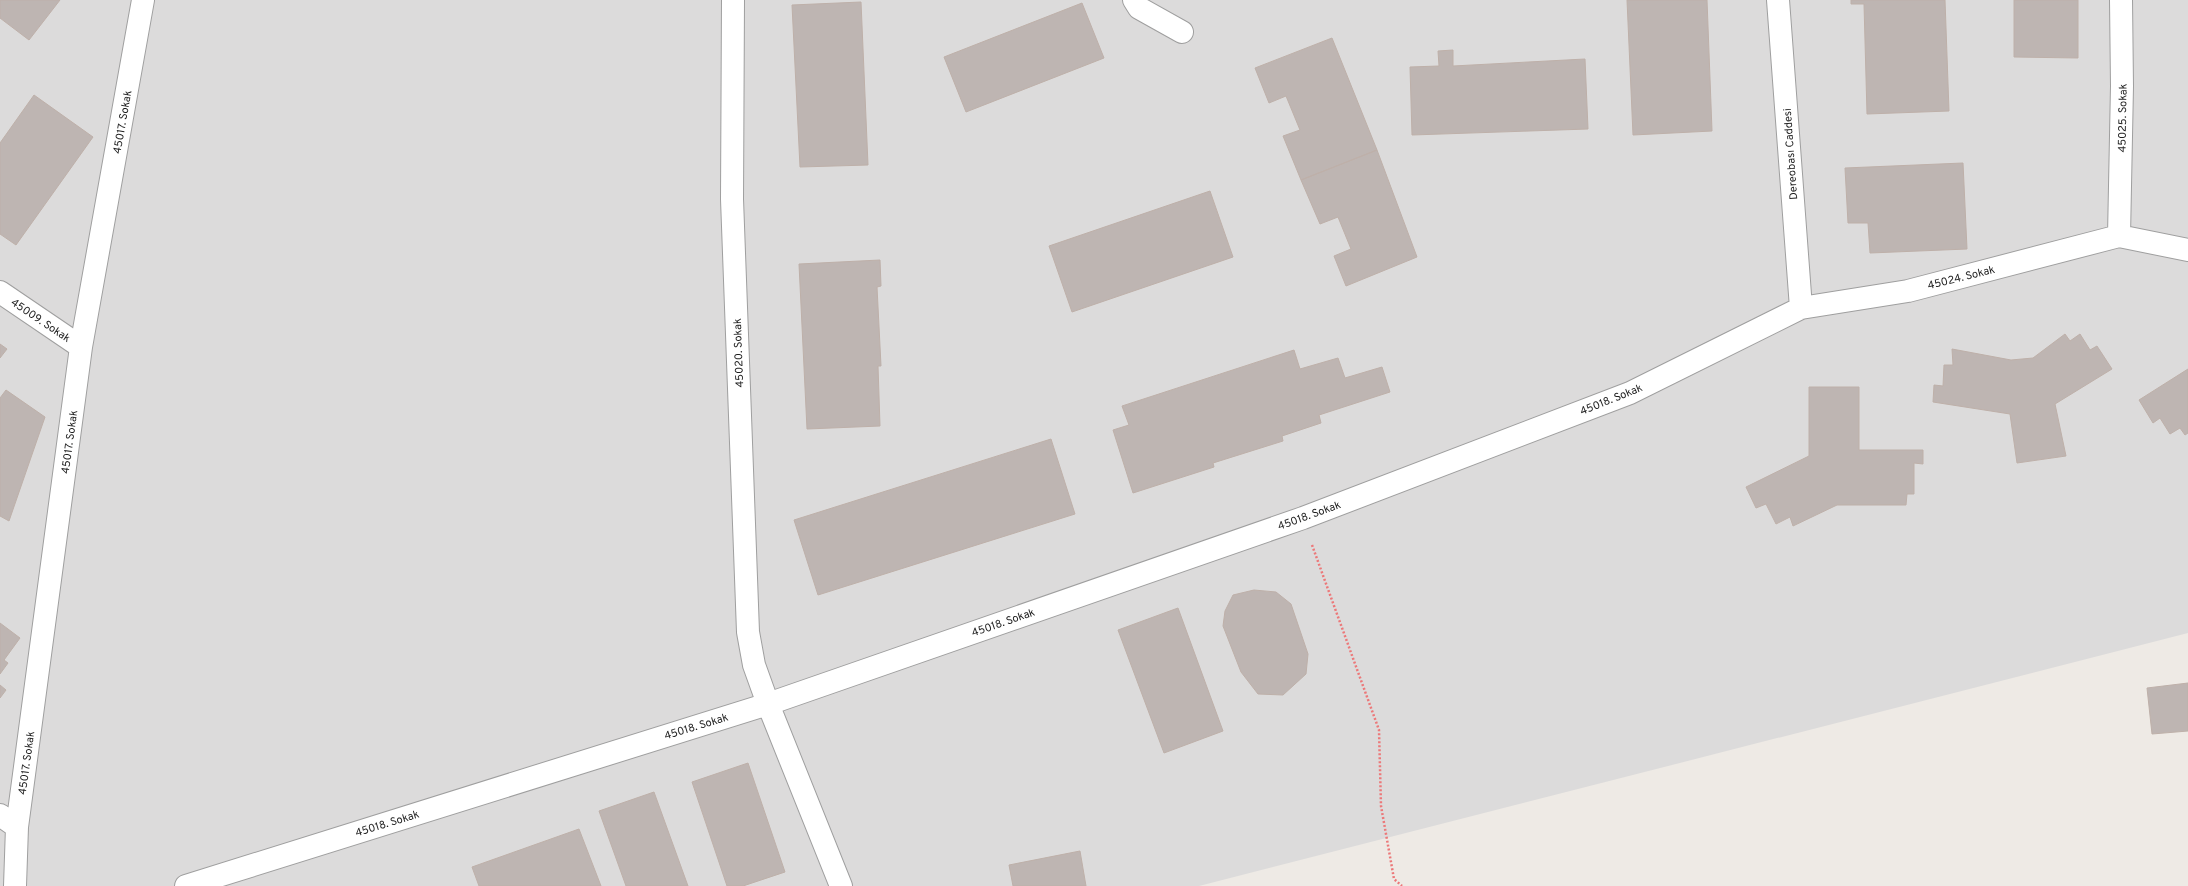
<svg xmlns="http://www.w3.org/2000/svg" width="2188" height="886" viewBox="0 0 2188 886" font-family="Overpass,sans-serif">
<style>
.residential{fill:#dcdbdb}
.building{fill:#beb5b2;stroke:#beb0a9}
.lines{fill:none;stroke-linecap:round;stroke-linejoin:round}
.minor-casing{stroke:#9f9f9f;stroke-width:24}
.path{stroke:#ec7879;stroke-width:2.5;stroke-dasharray:2 2;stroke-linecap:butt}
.minor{stroke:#fff;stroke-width:22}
.labels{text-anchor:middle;stroke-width:3;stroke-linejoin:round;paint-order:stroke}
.street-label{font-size:11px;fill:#1e1e1e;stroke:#fff}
</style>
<rect width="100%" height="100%" fill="#eeeae5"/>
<!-- residential -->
<path class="residential" d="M 0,0 L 2188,0 L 2188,633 L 1199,886 L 0,886 Z"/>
<!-- building -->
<path class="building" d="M 0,0 L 60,0 L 29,40 L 0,18 Z
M 1627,0 L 1707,0 L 1712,131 L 1633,135 Z
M 1851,0 L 1945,0 L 1949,111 L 1867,114 L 1864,4 L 1851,4 Z
M 2014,0 L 2078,0 L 2078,58 L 2014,57 Z
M 861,2 L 868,165 L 800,167 L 792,5 Z
M 1082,3 L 1104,58 L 966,112 L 944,57 Z
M 1332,38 L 1377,150 L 1301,180 L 1283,136 L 1300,130 L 1286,96 L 1269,103 L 1255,68 Z
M 1453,50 L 1453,66 L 1585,59 L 1588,129 L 1412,135 L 1410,67 L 1439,66 L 1438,51 Z
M 34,95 L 93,137 L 16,245 L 0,234 L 0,143 Z
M 1377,150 L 1417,257 L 1346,286 L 1334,256 L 1351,249 L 1338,217 L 1320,224 L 1301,180 Z
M 1963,163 L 1967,249 L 1870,253 L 1868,223 L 1848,223 L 1845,168 Z
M 1210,191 L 1233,257 L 1072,312 L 1049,246 Z
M 880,260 L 881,286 L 877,287 L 881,366 L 878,366 L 880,426 L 807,429 L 799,264 Z
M 2065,334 L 2070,341 L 2080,334 L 2090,350 L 2097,346 L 2112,369 L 2055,404 L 2066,456 L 2017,463 L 2010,414 L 1933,402 L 1934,385 L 1943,386 L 1944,365 L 1953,365 L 1952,349 L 2011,360 L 2033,358 Z
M 0,344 L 7,349 L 0,358 Z
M 1294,350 L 1300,369 L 1338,358 L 1345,378 L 1382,367 L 1390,392 L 1319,415 L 1321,423 L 1282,436 L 1283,441 L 1213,463 L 1214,467 L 1133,493 L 1113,430 L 1129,425 L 1122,406 Z
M 2188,369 L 2188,433 L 2185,435 L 2180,428 L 2170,434 L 2160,418 L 2153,423 L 2139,400 Z
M 1809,387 L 1859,387 L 1859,450 L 1923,450 L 1923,464 L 1914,463 L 1914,494 L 1907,494 L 1906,505 L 1837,505 L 1793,526 L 1790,517 L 1776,524 L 1766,504 L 1756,508 L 1746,487 L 1809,456 Z
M 6,390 L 45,417 L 9,521 L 0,516 L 0,398 Z
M 1051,439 L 1075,514 L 818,595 L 794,520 Z
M 1254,590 L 1276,592 L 1291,604 L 1308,654 L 1306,674 L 1283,695 L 1258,694 L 1241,672 L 1223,626 L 1225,611 L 1233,595 Z
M 1178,608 L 1223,731 L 1164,753 L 1118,630 Z
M 0,623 L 20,638 L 4,660 L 8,663 L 0,674 Z
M 2188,683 L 2188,731 L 2152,734 L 2147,688 Z
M 0,685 L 6,690 L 0,698 Z
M 748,763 L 785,872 L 743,886 L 727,886 L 692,782 Z
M 654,792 L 688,886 L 626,886 L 599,811 Z
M 579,829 L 601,886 L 479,886 L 472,867 Z
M 1080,851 L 1086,886 L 1013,886 L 1009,865 Z"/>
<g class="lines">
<!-- minor casing -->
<g class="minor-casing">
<path id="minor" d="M 733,0 L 732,199 L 748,632 L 754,665 L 768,704 L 841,886
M 1134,0 L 1139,8 L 1182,32
M 1778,0 L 1801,308
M 2119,236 L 2122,86 L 2121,0
M 0,292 L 81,347
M 0,815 L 17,827
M 15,886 L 17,827 L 81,347 L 143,0
M 186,886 L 768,704 L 1303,518 L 1630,393 L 1801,308 L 1908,291 L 2119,236 L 2188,250"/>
</g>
<!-- path -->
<path class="path" d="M 1312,545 L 1379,730 L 1381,806 L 1394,879 L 1402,886"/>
<!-- minor -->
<use href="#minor" class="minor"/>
</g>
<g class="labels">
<!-- street labels -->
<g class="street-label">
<text transform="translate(2122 118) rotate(-89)" y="4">45025. Sokak</text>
<text transform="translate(122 122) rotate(-80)" y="4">45017. Sokak</text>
<text transform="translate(1790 154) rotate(-94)" y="4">Dereobası Caddesi</text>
<text transform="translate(1961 277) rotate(-14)" y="4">45024. Sokak</text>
<text transform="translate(41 320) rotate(34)" y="4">45009. Sokak</text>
<text transform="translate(738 353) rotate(-92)" y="4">45020. Sokak</text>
<text transform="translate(1611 399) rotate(-22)" y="4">45018. Sokak</text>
<text transform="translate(69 442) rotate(-82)" y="4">45017. Sokak</text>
<text transform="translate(1309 515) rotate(-20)" y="4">45018. Sokak</text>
<text transform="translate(1003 622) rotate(-19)" y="4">45018. Sokak</text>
<text transform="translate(696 726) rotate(-17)" y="4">45018. Sokak</text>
<text transform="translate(26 763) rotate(-82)" y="4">45017. Sokak</text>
<text transform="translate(387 823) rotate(-17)" y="4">45018. Sokak</text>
</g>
</g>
</svg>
